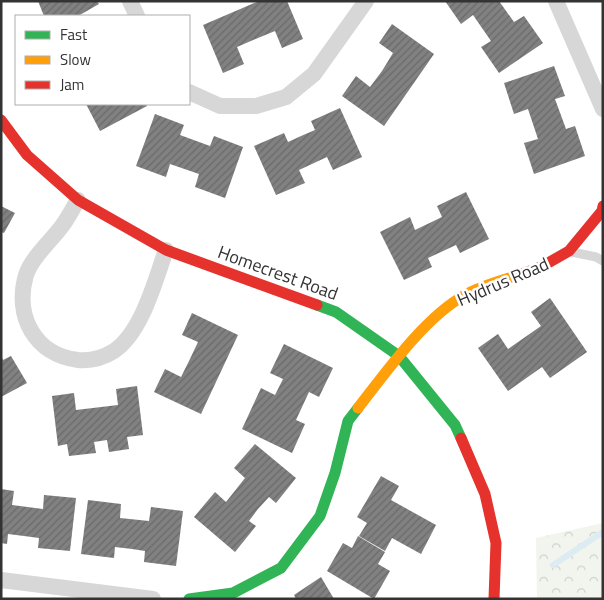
<svg xmlns="http://www.w3.org/2000/svg" width="604" height="600" viewBox="0 0 604 600" font-family="'Titillium Web',sans-serif">
<style>
.forest{fill:url(#forest-crowns)}
.lines{fill:none;stroke-linecap:round;stroke-linejoin:round}
.stream{stroke:#ddebf3;stroke-width:6}
.building{fill:url(#building-hatch)}
.lane{stroke:#d7d7d7;stroke-width:9}
.street{stroke:#d7d7d7;stroke-width:16}
.fast{stroke:#30b455;stroke-width:11}
.slow{stroke:#ff9f0a;stroke-width:11}
.jam{stroke:#e5322d;stroke-width:11}
.labels{text-anchor:middle;stroke-width:5;stroke-linejoin:round;paint-order:stroke}
.street-label{font-size:18px;fill:#333;stroke:#fff}
</style>
<defs>
<pattern id="forest-crowns" width="20" height="18" patternUnits="userSpaceOnUse" patternTransform="scale(1.25)"><rect width="20" height="18" fill="#f1f5ed"/><path d="M2 6a3 3 0 1 1 6 0M12 15a3 3 0 1 1 6 0" fill="none" stroke="#cfd2cc"/></pattern>
<pattern id="building-hatch" width="6" height="6" patternUnits="userSpaceOnUse" patternTransform="scale(1.25)"><rect width="6" height="6" fill="#818181"/><path d="M-1 1l2-2M0 6l6-6M5 7l2-2" fill="none" stroke="#6a6a6a"/></pattern>
</defs>
<rect width="100%" height="100%" fill="#fff"/>
<!-- forest -->
<path class="forest" d="M 603,523 L 603,599 L 537,599 L 536,538 Z"/>
<g class="lines">
<!-- stream -->
<path class="stream" d="M 553,565 L 603,532"/>
</g>
<!-- building -->
<path class="building" d="M 38,1 L 97,1 L 99,4 L 78,16 L 44,16 Z
M 259,1 L 287,1 L 303,39 L 282,48 L 275,31 L 258,38 L 237,47 L 244,64 L 223,73 L 203,25 Z
M 445,1 L 499,1 L 514,22 L 524,16 L 543,43 L 499,73 L 481,47 L 491,41 L 473,15 L 461,24 Z
M 392,24 L 434,54 L 384,126 L 342,96 L 356,76 L 370,87 L 382,71 L 393,53 L 379,43 Z
M 554,66 L 565,96 L 555,99 L 566,129 L 575,126 L 585,156 L 534,174 L 524,143 L 538,139 L 528,109 L 514,114 L 504,83 Z
M 86,104 L 146,104 L 147,106 L 100,131 Z
M 340,108 L 362,157 L 333,170 L 327,157 L 299,170 L 305,183 L 276,195 L 254,146 L 284,133 L 288,142 L 301,136 L 315,130 L 311,121 Z
M 155,114 L 184,125 L 180,135 L 210,146 L 214,136 L 243,147 L 225,198 L 195,187 L 199,174 L 170,164 L 166,177 L 136,166 Z
M 466,192 L 489,239 L 460,253 L 456,245 L 441,252 L 428,258 L 432,267 L 404,280 L 380,232 L 410,217 L 415,230 L 442,217 L 437,206 Z
M 1,206 L 15,213 L 4,233 L 1,232 Z
M 550,298 L 587,352 L 550,378 L 542,367 L 508,391 L 478,348 L 498,334 L 508,349 L 541,326 L 531,312 Z
M 192,313 L 238,335 L 201,414 L 154,392 L 165,369 L 181,377 L 189,361 L 198,342 L 182,335 Z
M 284,344 L 333,368 L 319,397 L 309,392 L 296,420 L 305,424 L 292,453 L 242,429 L 261,388 L 275,395 L 283,379 L 270,373 Z
M 1,356 L 3,360 L 11,356 L 27,383 L 1,397 Z
M 137,386 L 143,435 L 127,437 L 129,449 L 109,452 L 107,440 L 94,442 L 96,453 L 69,456 L 67,444 L 58,446 L 52,396 L 74,393 L 76,410 L 118,405 L 116,389 Z
M 255,444 L 296,478 L 276,503 L 269,497 L 258,509 L 249,521 L 256,526 L 235,552 L 194,517 L 215,492 L 226,502 L 245,478 L 234,468 Z
M 381,476 L 399,486 L 391,500 L 436,525 L 421,554 L 392,538 L 385,551 L 359,536 L 367,523 L 357,517 Z
M 1,489 L 14,491 L 12,505 L 43,509 L 44,495 L 76,498 L 70,551 L 38,548 L 39,538 L 24,536 L 8,534 L 7,544 L 1,543 Z
M 88,500 L 121,504 L 120,518 L 149,521 L 151,507 L 183,511 L 176,566 L 144,562 L 145,551 L 132,549 L 115,547 L 114,558 L 81,554 Z
M 358,536 L 385,552 L 378,564 L 390,571 L 374,599 L 327,571 L 343,543 L 352,548 Z
M 321,577 L 334,599 L 296,599 L 294,595 Z"/>
<g class="lines">
<!-- lane -->
<path class="lane" d="M 572,252 L 596,257 L 603,261"/>
<!-- street -->
<path class="street" d="M 130,1 L 137,16
M 556,1 L 603,109
M 189,92 L 220,106 L 256,106 L 286,97 L 314,74 L 366,1
M 78,200 C 73,208 68,218 62,226 C 51,241 32,257 26,275 C 14,316 35,355 78,360 C 90,361 103,358 114,351 C 142,332 155,281 166,250
M 1,580 L 153,599"/>
<!-- fast -->
<path class="fast" d="M 317,305 L 336,312 L 399,356 L 455,425 L 461,438
M 189,599 L 233,593 L 281,568 L 320,516 L 335,473 L 348,421 L 358,408"/>
<!-- slow -->
<path class="slow" d="M 358,408 C 386,372 425,317 465,295 C 482,285 504,280 522,274"/>
<!-- jam -->
<path class="jam" d="M 1,120 L 27,155 L 78,200 L 166,250 L 317,305
M 522,274 L 541,267 L 569,251 L 602,211 L 603,206
M 461,438 L 485,494 L 496,543 L 494,599"/>
</g>
<g class="labels">
<!-- street labels -->
<g class="street-label">
<text transform="translate(278 273) rotate(20)" y="6">Homecrest Road</text>
<text transform="translate(503 282) rotate(-23)" y="6">Hydrus Road</text>
</g>
</g>
<!-- border -->
<rect width="604" height="600" fill="none" stroke="#333333" stroke-width="5"/>
<!-- legend -->
<rect x="15" y="15" width="175" height="90" fill="#ffffff" stroke="#adadad"/>
<rect x="25" y="31" width="25" height="8" fill="#30b455" stroke="#adadad"/>
<text x="60" y="40" font-size="15" fill="#333333">Fast</text>
<rect x="25" y="56" width="25" height="8" fill="#ff9f0a" stroke="#adadad"/>
<text x="60" y="65" font-size="15" fill="#333333">Slow</text>
<rect x="25" y="81" width="25" height="8" fill="#e5322d" stroke="#adadad"/>
<text x="60" y="90" font-size="15" fill="#333333">Jam</text>
</svg>
